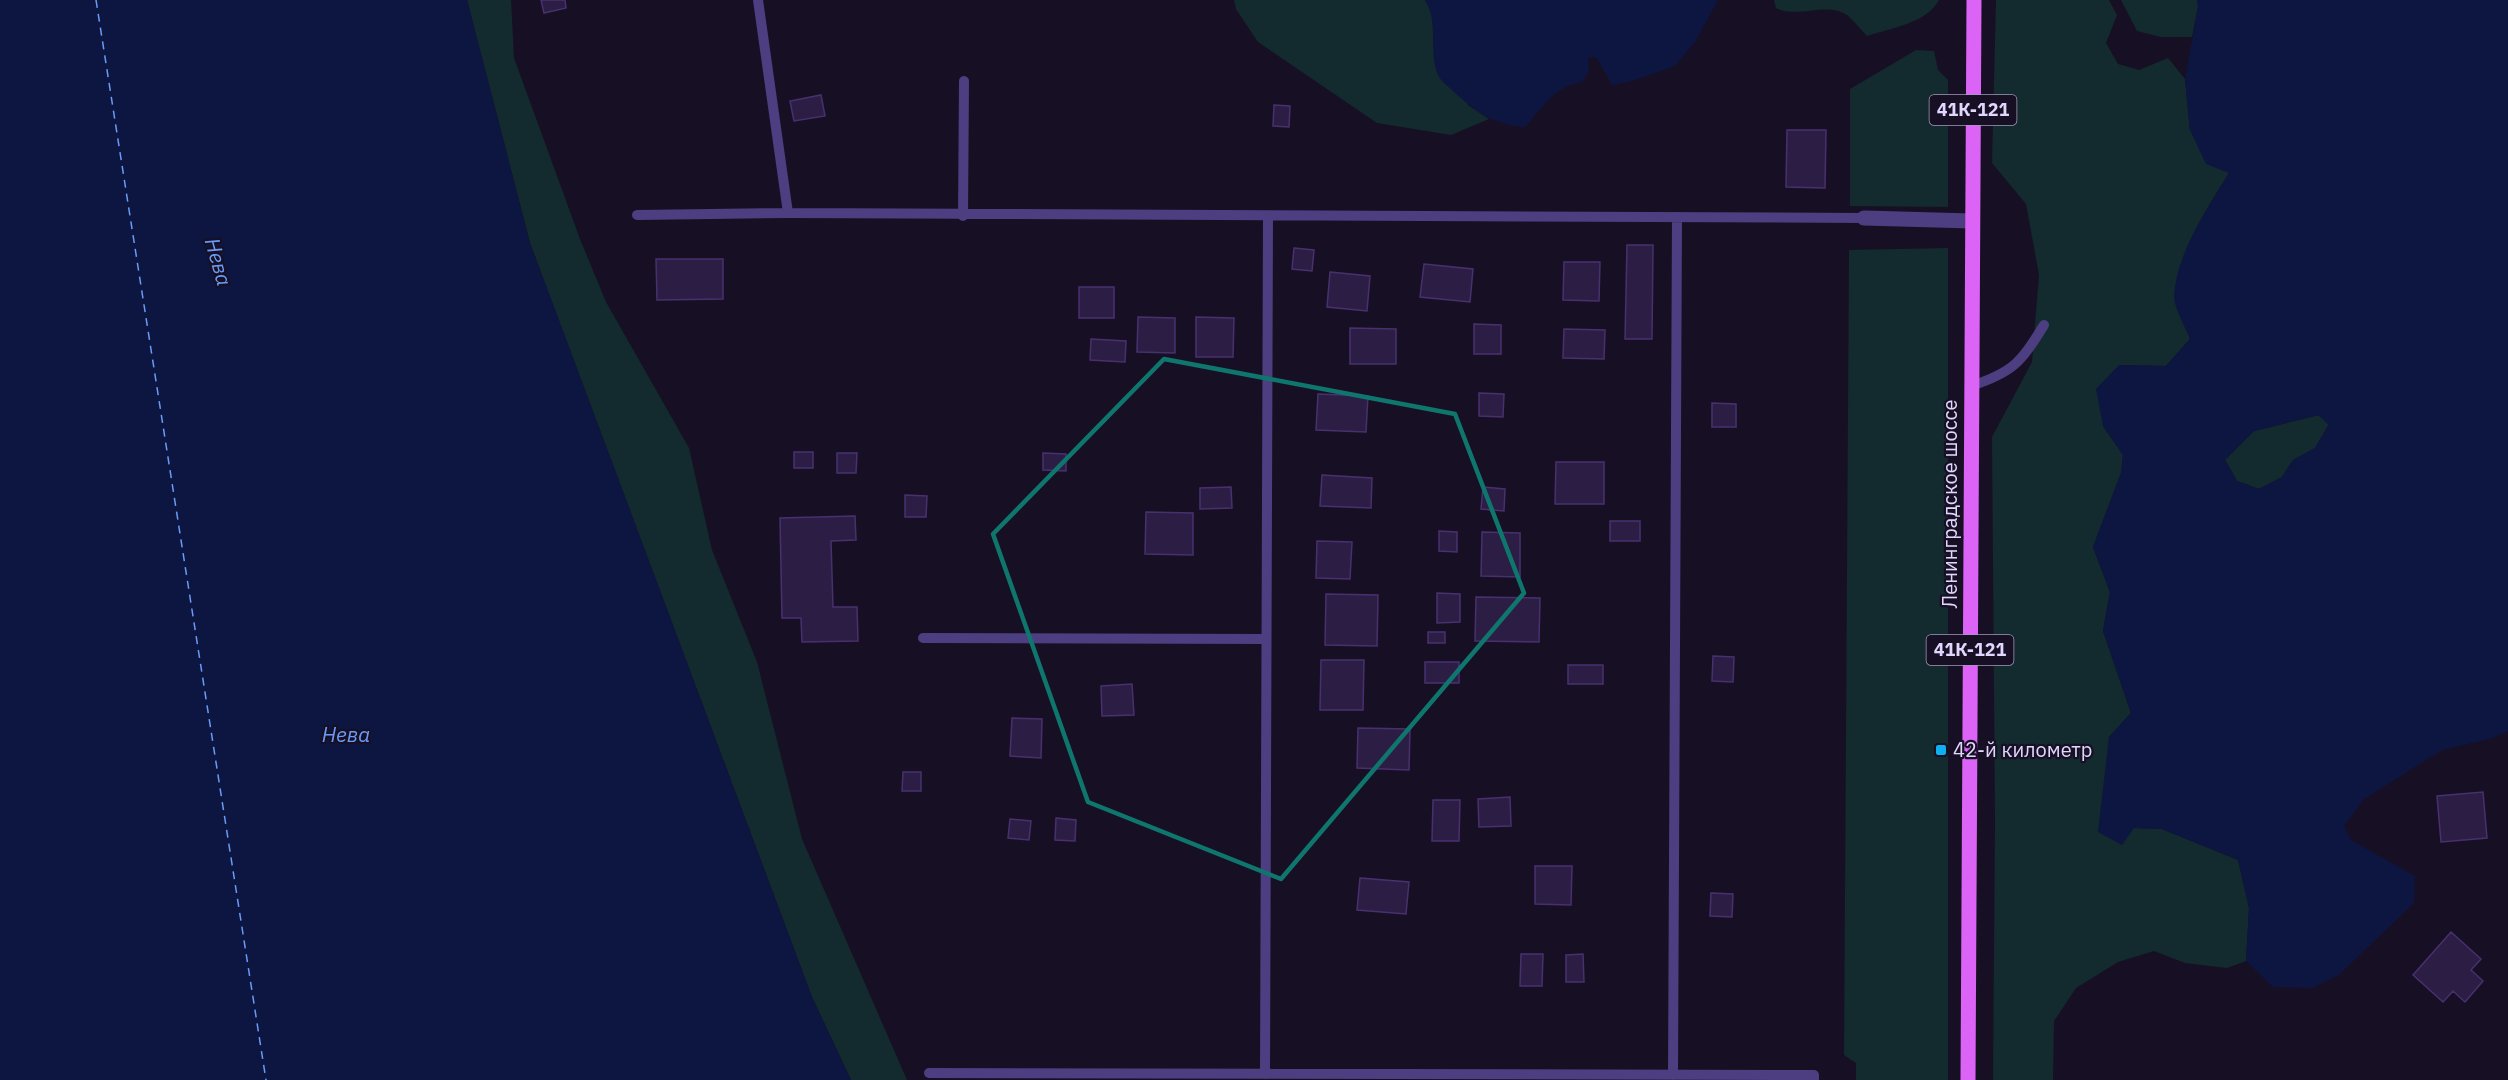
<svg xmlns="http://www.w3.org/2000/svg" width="2508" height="1080" viewBox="0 0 2508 1080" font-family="'IBM Plex Sans',sans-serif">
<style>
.green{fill:#132a2e}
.water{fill:#0d1641;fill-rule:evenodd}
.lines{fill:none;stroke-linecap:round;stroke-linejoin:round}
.ferry{stroke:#6a9bf7;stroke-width:1.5;stroke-dasharray:8 6;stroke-linecap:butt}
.building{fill:#2c1d44;stroke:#48306f;stroke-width:1.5}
.lane{stroke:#4d3e81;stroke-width:10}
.street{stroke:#4d3e81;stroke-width:15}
.primary{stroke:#db63f6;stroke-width:15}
.marked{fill:none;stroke:#0f766e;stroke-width:4.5;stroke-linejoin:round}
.poi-dot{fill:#0db0f1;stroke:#171024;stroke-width:2}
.labels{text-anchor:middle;stroke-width:4.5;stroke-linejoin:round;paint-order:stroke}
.shield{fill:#171024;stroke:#a49bbc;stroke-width:1.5}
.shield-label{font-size:18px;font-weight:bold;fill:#e1d6fd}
.street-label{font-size:20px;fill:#e1d6fd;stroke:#171024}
.poi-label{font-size:20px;fill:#e1d6fd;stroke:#171024;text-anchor:start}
.water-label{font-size:21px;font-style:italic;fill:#6a9bf7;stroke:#171024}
</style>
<rect width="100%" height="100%" fill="#171024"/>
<!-- green -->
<path class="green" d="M 467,0 L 511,0 L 514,58 L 580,239 L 606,302 L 689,448 L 712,550 L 757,662 L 802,839 L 907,1080 L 851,1080 L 812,997 L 530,243 Z
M 1234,0 L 1425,0 L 1432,11 L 1434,27 L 1468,105 L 1489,119 L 1451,135 L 1377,123 L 1258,42 L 1236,9 Z
M 1774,0 L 1939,0 C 1927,23 1891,28 1867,36 C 1861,30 1854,21 1847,15 C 1827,1 1797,19 1776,8 Z
M 1996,0 L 2109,0 L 2117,15 L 2106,43 L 2118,64 L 2139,70 L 2168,58 L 2185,79 L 2190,130 L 2229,173 C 2207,209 2177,252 2175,296 C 2174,308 2186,327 2190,339 L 2166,366 L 2119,365 L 2103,426 L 2123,455 L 2121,473 L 2093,547 L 2110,592 L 2103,631 L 2131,713 L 2109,737 L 2107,772 L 2134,828 L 2162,829 L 2238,860 L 2249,908 L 2246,961 L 2227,968 L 2185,963 L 2154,951 L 2118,962 L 2076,988 L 2054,1021 L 2053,1080 L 1993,1080 L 1995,822 L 1992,437 L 2032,362 L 2039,275 L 2026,204 L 1992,163 Z
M 2121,0 L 2197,0 L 2198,7 L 2192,37 L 2161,37 L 2137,31 Z
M 1916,50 L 1934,51 L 1938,70 L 1948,80 L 1948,207 L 1850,206 L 1850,89 Z
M 1948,248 L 1948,1080 L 1856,1080 L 1856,1063 L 1844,1055 L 1849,250 Z
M 2319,415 L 2329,424 L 2315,448 L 2293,460 L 2282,477 L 2259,489 L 2237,481 L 2225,460 L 2254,431 Z"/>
<!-- water -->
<path class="water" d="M 0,0 L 467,0 L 530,243 L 812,997 L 851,1080 L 0,1080 Z
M 1425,0 L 1718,0 L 1695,42 L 1675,66 L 1632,81 L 1612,85 L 1596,57 L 1588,57 L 1589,71 L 1582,82 C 1550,89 1546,105 1525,127 C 1495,125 1474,111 1452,90 C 1449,87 1442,82 1439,77 C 1427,53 1440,24 1425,0 Z
M 2197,0 L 2508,0 L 2508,731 L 2493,738 L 2442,750 L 2364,799 L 2344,826 L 2351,840 L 2415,876 L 2414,903 L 2340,974 L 2313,988 L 2273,987 L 2246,961 L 2249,908 L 2238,860 L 2162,829 L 2134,828 L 2122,845 L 2098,832 L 2109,737 L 2131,713 L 2103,631 L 2110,592 L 2093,547 L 2121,473 L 2123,455 L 2103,426 L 2096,389 L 2119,365 L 2166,366 L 2190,339 C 2186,327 2174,308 2174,296 C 2177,252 2207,210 2229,173 L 2206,164 L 2190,130 L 2185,79 L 2198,7 ZM 2318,415 L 2329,425 L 2315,448 L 2293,460 L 2282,477 L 2259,489 L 2237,481 L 2225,460 L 2254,431 Z"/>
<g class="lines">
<!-- ferry -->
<path class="ferry" d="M 96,0 L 266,1080"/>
</g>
<!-- building -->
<path class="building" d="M 541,0 L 565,0 L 566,8 L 544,13 Z
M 821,95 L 825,116 L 794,121 L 790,101 Z
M 1274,105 L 1290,106 L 1289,127 L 1273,126 Z
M 1787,130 L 1826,130 L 1825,188 L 1786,187 Z
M 1627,245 L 1653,245 L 1652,339 L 1625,339 Z
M 1294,248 L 1314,250 L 1312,271 L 1292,269 Z
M 656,259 L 723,259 L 723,299 L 657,300 Z
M 1564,262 L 1600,262 L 1599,301 L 1563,300 Z
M 1424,264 L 1473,269 L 1470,302 L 1420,297 Z
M 1330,272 L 1370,276 L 1367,311 L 1327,307 Z
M 1079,287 L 1114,287 L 1114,318 L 1079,318 Z
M 1138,317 L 1175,318 L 1175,353 L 1137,352 Z
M 1196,317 L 1234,318 L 1233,357 L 1196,357 Z
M 1474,324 L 1501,325 L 1501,354 L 1474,354 Z
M 1350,328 L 1396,329 L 1396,364 L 1350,364 Z
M 1564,329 L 1605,330 L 1604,359 L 1563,358 Z
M 1091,339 L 1126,341 L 1125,362 L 1090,360 Z
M 1479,393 L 1504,394 L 1503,417 L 1479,416 Z
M 1318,394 L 1368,396 L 1366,432 L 1316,430 Z
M 1712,403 L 1736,404 L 1736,427 L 1712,427 Z
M 794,452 L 813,452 L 813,468 L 794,468 Z
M 837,453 L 857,453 L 856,473 L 837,473 Z
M 1043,453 L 1066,454 L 1066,471 L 1043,470 Z
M 1556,462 L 1604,462 L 1604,504 L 1555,504 Z
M 1322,475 L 1372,478 L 1371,508 L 1320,506 Z
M 1231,487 L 1232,508 L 1200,509 L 1200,488 Z
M 1483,487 L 1505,489 L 1504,511 L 1481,509 Z
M 905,495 L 927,496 L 926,517 L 905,517 Z
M 1146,512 L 1193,513 L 1193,555 L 1145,554 Z
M 855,516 L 856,540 L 831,541 L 833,607 L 857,607 L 858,641 L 802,642 L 801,618 L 782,618 L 780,518 Z
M 1610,521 L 1640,521 L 1640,541 L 1610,541 Z
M 1439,531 L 1457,532 L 1457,552 L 1439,551 Z
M 1482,532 L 1520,533 L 1520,577 L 1481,576 Z
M 1317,541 L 1352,542 L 1350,579 L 1316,578 Z
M 1437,593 L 1460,594 L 1460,622 L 1437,623 Z
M 1326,594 L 1378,595 L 1377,646 L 1325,645 Z
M 1476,597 L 1540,598 L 1539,642 L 1475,641 Z
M 1428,632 L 1445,632 L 1445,643 L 1428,643 Z
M 1713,656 L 1734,657 L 1733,682 L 1712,681 Z
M 1321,660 L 1364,660 L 1363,710 L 1320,710 Z
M 1425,662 L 1459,662 L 1459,683 L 1425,683 Z
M 1568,665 L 1603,665 L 1603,684 L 1568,684 Z
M 1132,684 L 1134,715 L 1102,716 L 1101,686 Z
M 1012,718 L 1042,719 L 1041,758 L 1010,756 Z
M 1358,728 L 1410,729 L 1409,770 L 1357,768 Z
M 903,772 L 921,772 L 921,791 L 902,791 Z
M 2483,792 L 2487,838 L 2441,842 L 2437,796 Z
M 1510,797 L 1511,826 L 1479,827 L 1478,799 Z
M 1433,800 L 1460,800 L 1459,841 L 1432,841 Z
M 1056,818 L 1076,820 L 1075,841 L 1055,840 Z
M 1010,819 L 1031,821 L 1029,840 L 1008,838 Z
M 1535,866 L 1572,866 L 1571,905 L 1535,904 Z
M 1360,878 L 1409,882 L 1406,914 L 1357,910 Z
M 1711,893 L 1733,894 L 1732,917 L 1710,916 Z
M 2451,932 L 2481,959 L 2471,970 L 2483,981 L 2465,1002 L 2453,991 L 2443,1002 L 2413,975 Z
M 1521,954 L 1543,954 L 1542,986 L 1520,986 Z
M 1583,954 L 1584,982 L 1566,982 L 1566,955 Z"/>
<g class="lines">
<!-- lane -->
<path class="lane" d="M 758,0 L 788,213
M 637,215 L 788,213 L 1864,218
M 963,216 L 964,81
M 1971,386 C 2014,372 2021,362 2044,325
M 923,638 L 1266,639
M 929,1073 L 1814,1075 L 1814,1080
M 1265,1074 L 1268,216
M 1673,1075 L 1677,217"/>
<!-- street -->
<path class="street" d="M 1864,218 L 1972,221"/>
<!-- primary -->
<path class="primary" d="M 1968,1080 L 1974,0"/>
</g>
<!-- marked area -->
<path class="marked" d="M 1164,359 L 1455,414 L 1524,593 L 1281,879 L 1088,802 L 993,534 Z"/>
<!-- markers -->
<rect class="poi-dot" x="1935" y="744" width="12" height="12" rx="3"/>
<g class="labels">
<!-- shield labels -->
<g class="shield">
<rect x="1929.5" y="95" width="87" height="30" rx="4.5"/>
<rect x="1926.5" y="635" width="87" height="30" rx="4.5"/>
</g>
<g class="shield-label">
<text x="1973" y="116">41К-121</text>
<text x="1970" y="656">41К-121</text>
</g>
<!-- street labels -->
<g class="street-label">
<text transform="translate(1950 504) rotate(-90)" y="7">Ленинградское шоссе</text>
</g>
<!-- poi labels -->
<g class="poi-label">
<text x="1953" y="757">42-й километр</text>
</g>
<!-- water labels -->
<g class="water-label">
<text transform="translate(218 262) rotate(74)" y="7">Нева</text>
<text x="346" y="742">Нева</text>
</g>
</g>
</svg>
